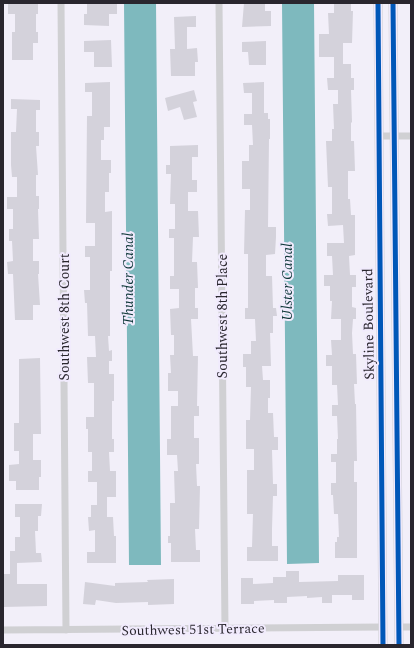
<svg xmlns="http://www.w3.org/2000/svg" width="414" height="648" viewBox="0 0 414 648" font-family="Spectral,serif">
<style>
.water{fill:#7eb9be}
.building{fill:#d4d2db}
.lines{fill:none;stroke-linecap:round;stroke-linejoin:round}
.minor{stroke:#d0d0d3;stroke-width:7}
.tertiary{stroke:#d0d0d3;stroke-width:9}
.cycleway-casing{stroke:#f1ebfd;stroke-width:8}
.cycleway{stroke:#0057b8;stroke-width:5}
.labels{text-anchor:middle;stroke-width:4;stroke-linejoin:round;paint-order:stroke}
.street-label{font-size:14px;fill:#29262e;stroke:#f1ebfd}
.water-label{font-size:15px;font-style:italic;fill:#0f3839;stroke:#f1ebfd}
</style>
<rect width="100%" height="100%" fill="#f2eff9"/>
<!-- water -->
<path class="water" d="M 124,3 L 156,3 L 161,565 L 129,565 Z
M 282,3 L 314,3 L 319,563 L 287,564 Z"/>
<!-- building -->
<path class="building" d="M 8,3 L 38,3 L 38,14 L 36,14 L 36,32 L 38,32 L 38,43 L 33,43 L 33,60 L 12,60 L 12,32 L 15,32 L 15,14 L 8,14 Z
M 87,3 L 117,3 L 117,14 L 109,14 L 109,26 L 84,25 L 84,14 L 87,14 Z
M 244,3 L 265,3 L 265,11 L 271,11 L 271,26 L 242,27 Z
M 334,3 L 351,3 L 351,11 L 353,11 L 352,43 L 343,43 L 343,64 L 351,64 L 351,78 L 354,78 L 354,90 L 351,90 L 352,122 L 351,123 L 351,141 L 354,141 L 355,171 L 348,171 L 348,199 L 350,199 L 351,215 L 355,215 L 355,255 L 349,256 L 350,275 L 356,275 L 356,287 L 352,287 L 352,307 L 356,308 L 356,319 L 353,319 L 352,333 L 353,354 L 356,354 L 357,384 L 354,384 L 355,404 L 356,404 L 357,461 L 354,461 L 354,482 L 357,482 L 357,558 L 335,558 L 335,542 L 337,542 L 337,537 L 339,537 L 338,514 L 334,514 L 333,495 L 331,495 L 331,483 L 336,483 L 336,462 L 331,462 L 331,454 L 337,454 L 337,439 L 338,439 L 337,416 L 332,416 L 332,405 L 338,405 L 337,385 L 332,385 L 332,366 L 326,366 L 326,355 L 332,355 L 331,340 L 341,340 L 341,319 L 331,319 L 332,301 L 330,301 L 330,286 L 324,286 L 324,275 L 333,275 L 332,256 L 327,256 L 327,243 L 344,243 L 343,225 L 328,226 L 327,214 L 332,214 L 332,187 L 328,187 L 326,141 L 332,141 L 332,129 L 334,129 L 333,104 L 338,104 L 338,90 L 328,90 L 327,78 L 334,78 L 334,57 L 319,57 L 319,34 L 329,34 L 328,13 L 334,13 Z
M 196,16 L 196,27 L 187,27 L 187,49 L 197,48 L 198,62 L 195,62 L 195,76 L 171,76 L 170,49 L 175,49 L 174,17 Z
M 111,40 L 112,67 L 94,67 L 94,52 L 84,52 L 84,41 Z
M 266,41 L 266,65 L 249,65 L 248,52 L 242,52 L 242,42 Z
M 110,82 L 110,127 L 104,127 L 104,140 L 101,140 L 101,160 L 111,160 L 111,173 L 109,173 L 109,192 L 105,192 L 105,212 L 112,211 L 112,271 L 110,271 L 110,336 L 108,336 L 109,351 L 112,350 L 112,361 L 109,361 L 109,374 L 114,374 L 114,401 L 112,401 L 112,439 L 114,439 L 114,452 L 109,452 L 110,471 L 116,471 L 116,497 L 107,497 L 107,517 L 113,517 L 114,536 L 116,536 L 116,563 L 87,563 L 87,552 L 95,552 L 95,530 L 89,531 L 88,517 L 91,517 L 91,505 L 97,505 L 97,482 L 88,482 L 88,471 L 92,471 L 92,452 L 88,452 L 88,429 L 86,429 L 86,417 L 94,417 L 94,383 L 88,383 L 87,357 L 96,357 L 95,336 L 88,336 L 87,303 L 85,303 L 84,290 L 90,290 L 90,257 L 85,257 L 85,246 L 95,246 L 95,223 L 86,223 L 87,116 L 92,116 L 92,92 L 85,92 L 85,83 Z
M 264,82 L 264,113 L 268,113 L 268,119 L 270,119 L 270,139 L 269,139 L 268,227 L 276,227 L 276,237 L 275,254 L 266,255 L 266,276 L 272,276 L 273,308 L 276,308 L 277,316 L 273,316 L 273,333 L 270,333 L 271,366 L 262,366 L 263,380 L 270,380 L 270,398 L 268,398 L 268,413 L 273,413 L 274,437 L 278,437 L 278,450 L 272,450 L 273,484 L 277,484 L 277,496 L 273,496 L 272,529 L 272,546 L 278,546 L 278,561 L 247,561 L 247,547 L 252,547 L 253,514 L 247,514 L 247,470 L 254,470 L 254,449 L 246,449 L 246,420 L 250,420 L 251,387 L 246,387 L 246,367 L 243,367 L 243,354 L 251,354 L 251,341 L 256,341 L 255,319 L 245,319 L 245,308 L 248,308 L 248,254 L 244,254 L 245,210 L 250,210 L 250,189 L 242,189 L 242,161 L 249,161 L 249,145 L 253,145 L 252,125 L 244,125 L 244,114 L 252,114 L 252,93 L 244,93 L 243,83 Z
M 194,90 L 197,101 L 193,102 L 197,117 L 184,120 L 180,107 L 168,111 L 165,98 Z
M 11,99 L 40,100 L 40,110 L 36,110 L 36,132 L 39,132 L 39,146 L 36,146 L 38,175 L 36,175 L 36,196 L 39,196 L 39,209 L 38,209 L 39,239 L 33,239 L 33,261 L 39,261 L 39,274 L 38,274 L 40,305 L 33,305 L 33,320 L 15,320 L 13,274 L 8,274 L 7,262 L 13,261 L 12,241 L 9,241 L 9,229 L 13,229 L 13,209 L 7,209 L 7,197 L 17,197 L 17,177 L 12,177 L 11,165 L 11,132 L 16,132 L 17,109 L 11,109 Z
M 198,145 L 198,157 L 192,157 L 192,180 L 197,180 L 197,192 L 188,192 L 188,211 L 198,211 L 199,237 L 193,237 L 192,262 L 197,262 L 198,288 L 195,288 L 195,308 L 198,308 L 198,319 L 191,319 L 193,356 L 198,356 L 197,406 L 199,406 L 199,416 L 194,416 L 194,438 L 199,438 L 199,464 L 196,464 L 197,486 L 200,486 L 199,529 L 195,529 L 196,550 L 200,550 L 200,562 L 171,562 L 171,543 L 168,543 L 168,536 L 170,536 L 170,503 L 175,503 L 174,471 L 178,471 L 177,455 L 167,455 L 167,439 L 171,439 L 171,406 L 178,406 L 178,391 L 168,391 L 168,373 L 171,373 L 170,355 L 174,355 L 174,335 L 171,335 L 170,309 L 179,308 L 179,289 L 170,289 L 170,276 L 174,276 L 174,238 L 169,238 L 169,229 L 175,229 L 175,204 L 170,204 L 171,174 L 166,174 L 166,165 L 170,165 L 170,146 Z
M 40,358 L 41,434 L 33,434 L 33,460 L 41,460 L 41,477 L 39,477 L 39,490 L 16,490 L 16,481 L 9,481 L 9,465 L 19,464 L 19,451 L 14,451 L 14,423 L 19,423 L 19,359 Z
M 15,504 L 42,504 L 41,516 L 38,516 L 38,531 L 35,531 L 36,553 L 41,553 L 42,562 L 17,563 L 17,584 L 47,584 L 47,606 L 3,607 L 4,574 L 10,574 L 10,551 L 15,551 L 15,537 L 20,537 L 20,517 L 15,517 Z
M 286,571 L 299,571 L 299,582 L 338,581 L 338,575 L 364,575 L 364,600 L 352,600 L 352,595 L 332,595 L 332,603 L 322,603 L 322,597 L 307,598 L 307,596 L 287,597 L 287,603 L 274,603 L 274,600 L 254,601 L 254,604 L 241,604 L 241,578 L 253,578 L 253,584 L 273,583 L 273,577 L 286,577 Z
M 174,579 L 174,604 L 148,605 L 148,602 L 116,603 L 96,600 L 95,605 L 83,604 L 85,582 L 115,586 L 115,583 L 148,582 L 147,580 Z"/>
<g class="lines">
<!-- minor -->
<path class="minor" d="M 61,3 L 66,630
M 219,3 L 225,628
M 379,136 L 411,136
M 399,627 L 411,627
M 3,630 L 383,627"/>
<!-- tertiary -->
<path class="tertiary" d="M 378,3 L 383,645
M 393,3 L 399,645"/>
<!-- cycleway casing -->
<g class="cycleway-casing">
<path id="cycleway" d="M 378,3 L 383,645
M 393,3 L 399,645"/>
</g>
<!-- cycleway -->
<use href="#cycleway" class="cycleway"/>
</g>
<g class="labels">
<!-- street labels -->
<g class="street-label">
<text transform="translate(222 316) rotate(-90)" y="5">Southwest 8th Place</text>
<text transform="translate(64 317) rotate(-90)" y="5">Southwest 8th Court</text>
<text transform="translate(368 324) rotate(-91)" y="5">Skyline Boulevard</text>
<text transform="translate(193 629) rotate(-1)" y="5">Southwest 51st Terrace</text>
</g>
<!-- water labels -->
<g class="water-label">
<text transform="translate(128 279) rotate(-90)" y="5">Thunder Canal</text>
<text transform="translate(287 282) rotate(-90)" y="5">Ulster Canal</text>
</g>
</g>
<!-- border -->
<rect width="414" height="648" fill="none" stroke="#29262e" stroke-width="8"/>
</svg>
